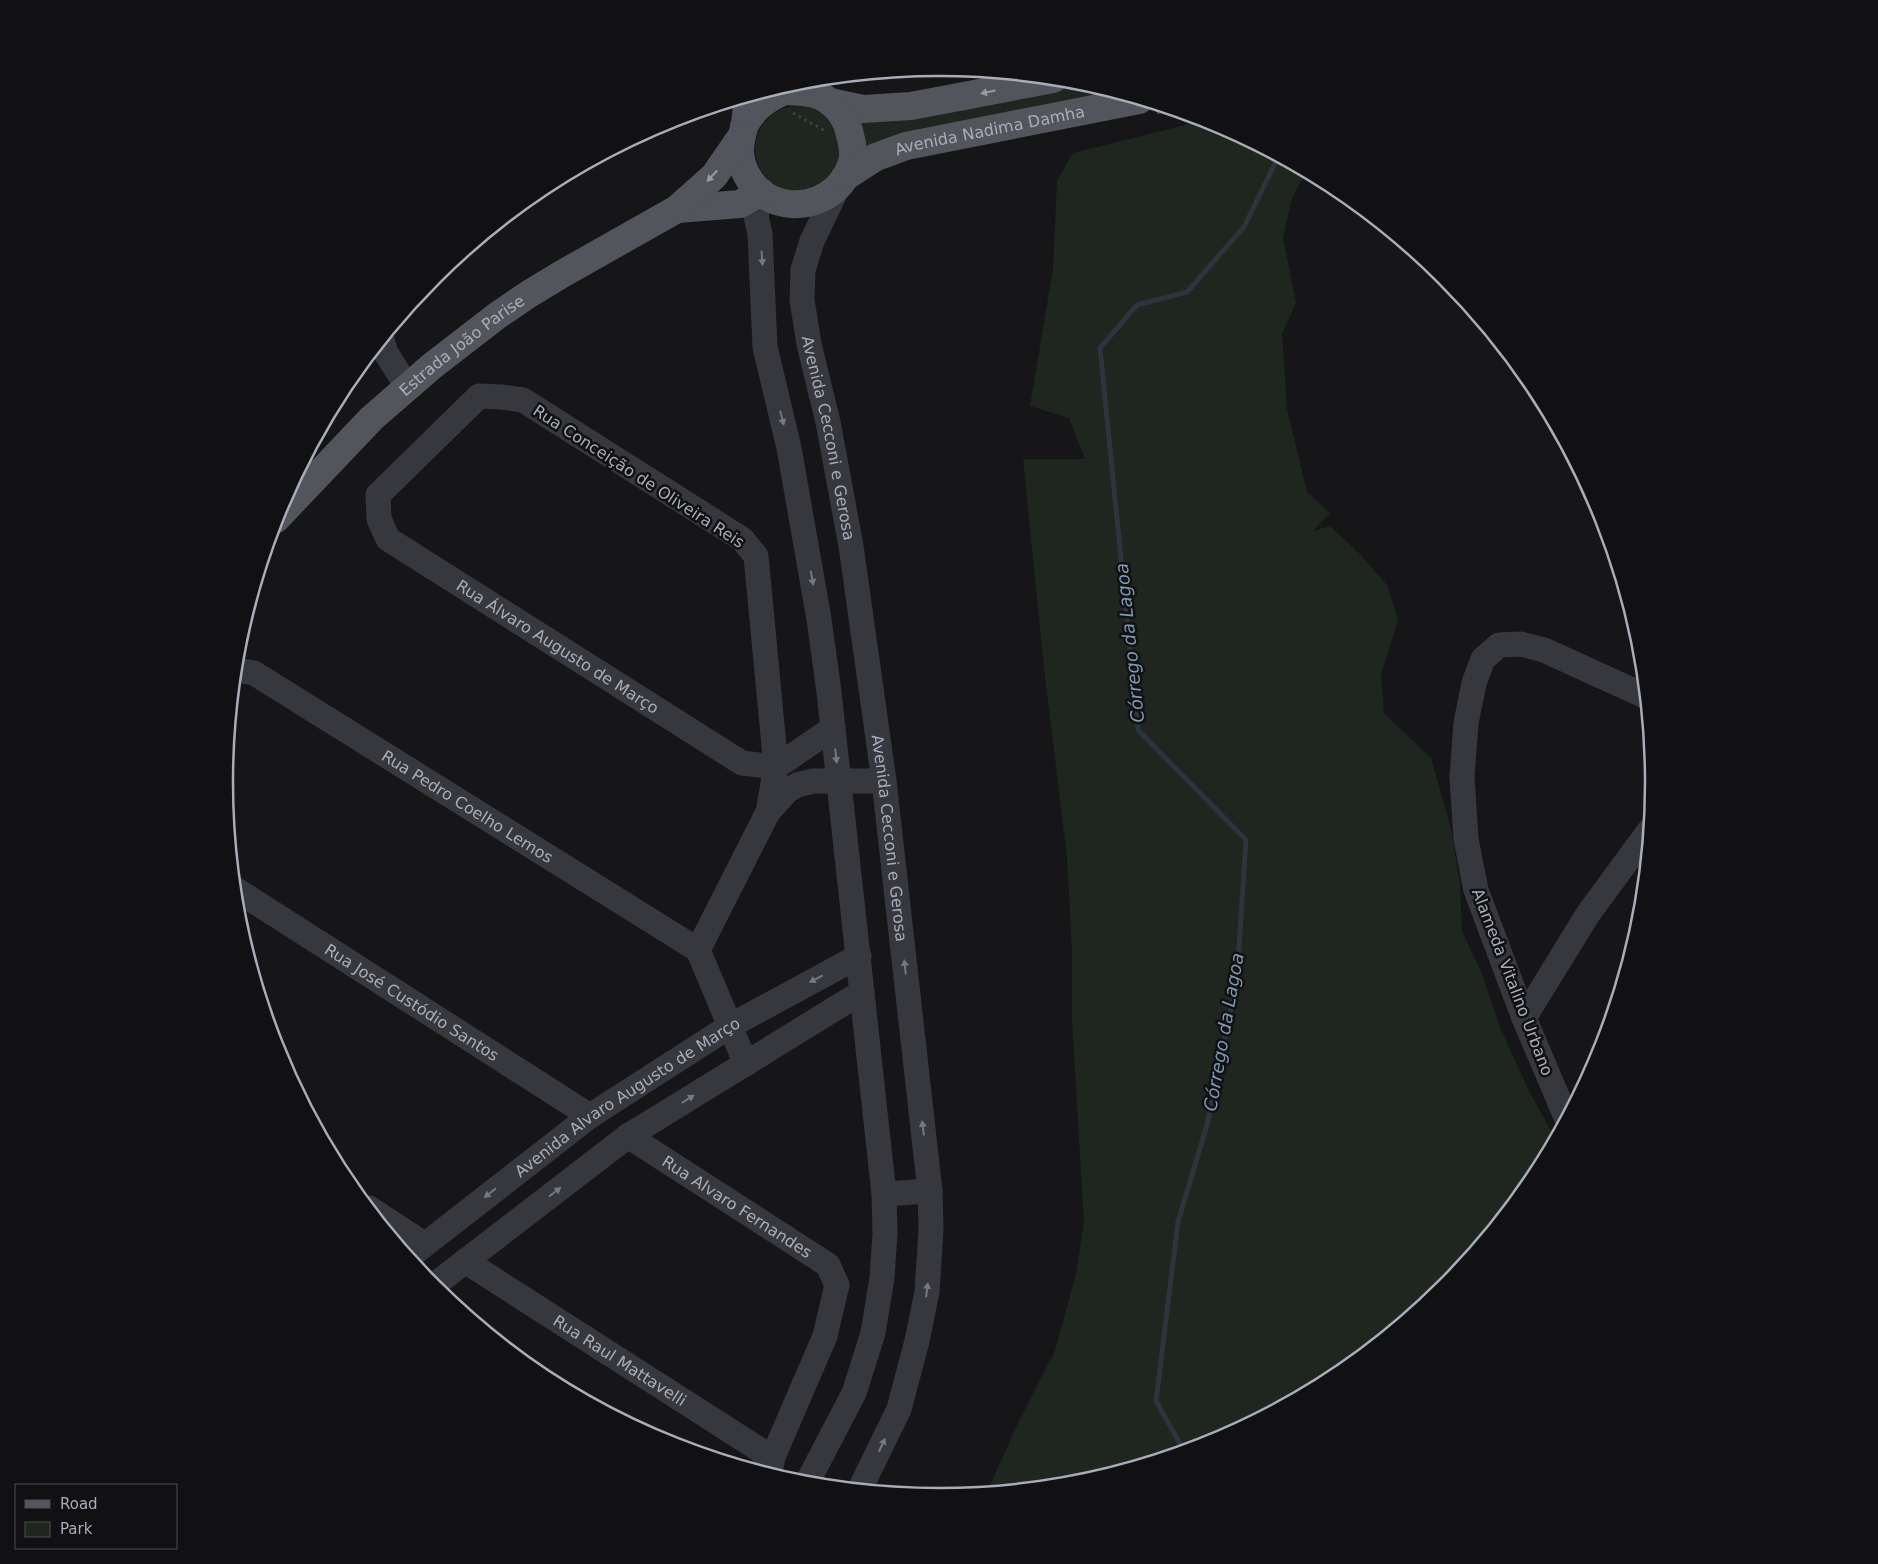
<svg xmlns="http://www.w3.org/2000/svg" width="1878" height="1564" viewBox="0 0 1878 1564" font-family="'DejaVu Sans',sans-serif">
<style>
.green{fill:#1e261f}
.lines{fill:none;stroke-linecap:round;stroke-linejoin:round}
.stream{stroke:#2c353c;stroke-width:5}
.path{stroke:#3d3f44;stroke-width:3;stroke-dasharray:2.5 4;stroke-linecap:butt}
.minor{stroke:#37383d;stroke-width:25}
.major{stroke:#53555c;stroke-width:28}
.oneway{fill:#979ba6}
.oneway2{fill:#757881}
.labels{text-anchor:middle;stroke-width:5;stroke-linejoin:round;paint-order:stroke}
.street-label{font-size:16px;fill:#a8adb8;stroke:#111113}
.water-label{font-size:18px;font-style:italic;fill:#7f9bb3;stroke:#111113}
.rim{fill:none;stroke:#a8adb8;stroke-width:2.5}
</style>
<rect width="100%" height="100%" fill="#161618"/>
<!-- green -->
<path class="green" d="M 1083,82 L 1115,92 L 863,155 L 855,117 L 949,110 Z
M755 149a43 43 0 1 1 86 0a43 43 0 1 1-86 0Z
M 1205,120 L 1213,122 L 1306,172 L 1292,198 L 1283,238 L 1296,303 L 1282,334 L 1287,409 L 1307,492 L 1330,513 L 1313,531 L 1330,526 L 1359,553 L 1387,585 L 1398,620 L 1381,675 L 1384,713 L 1431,758 L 1451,829 L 1460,883 L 1462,931 L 1482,974 L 1501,1030 L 1530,1093 L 1555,1138 L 1533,1179 L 1444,1287 L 1336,1376 L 1212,1442 L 1078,1483 L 987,1492 L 1017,1425 L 1055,1351 L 1076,1274 L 1084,1222 L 1072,1021 L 1072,949 L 1067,857 L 1045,677 L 1023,459 L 1085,459 L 1069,418 L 1030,406 L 1053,269 L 1057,181 L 1073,153 Z"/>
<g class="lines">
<!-- stream -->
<path class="stream" d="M 1184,1451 L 1156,1401 L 1178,1222 L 1207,1125 L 1237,978 L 1246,840 L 1138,730 L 1100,348 L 1137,305 L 1187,292 L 1244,227 L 1278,157"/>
<!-- path -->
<path class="path" d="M 793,113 L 827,132
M 1157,113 L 1172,110"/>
<!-- minor -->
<g class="minor">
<path id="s1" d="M 838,187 L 812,241 L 803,270 L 802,300 L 809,344 L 828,422 L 851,546 L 884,781 L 930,1191 L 931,1229 L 927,1292 L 917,1341 L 899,1409 L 860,1489"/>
<path d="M 761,192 L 756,216 L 760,234 L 765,347 L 789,448 L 819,619 L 829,692 L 884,1194 L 885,1233 L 882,1278 L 873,1333 L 854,1393 L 807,1483"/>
<path d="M 382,340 L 386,353 L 408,388"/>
<path id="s2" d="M 236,670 L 254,673 L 698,950"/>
<path d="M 768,812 L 787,791 L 797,785 L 813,781 L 884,781"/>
<path id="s3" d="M 235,889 L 590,1116"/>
<path d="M 1524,1018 L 1588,914 L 1649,831"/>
<path id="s4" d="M 746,1064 L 698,950 L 768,812 L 776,767 L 756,556 L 742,539 L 523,400 L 501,397 L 479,396 L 378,495 L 379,519 L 388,539 L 742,763 L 776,767 L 833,728"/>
<path d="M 1566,1117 L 1524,1018 L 1476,890 L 1466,839 L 1462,777 L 1466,723 L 1474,683 L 1483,659 L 1499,645 L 1521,644 L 1544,650 L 1645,696"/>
<path id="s5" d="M 628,1136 L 828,1265 L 837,1285 L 825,1336 L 766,1473"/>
<path d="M 884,1194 L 930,1191"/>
<path d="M 369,1208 L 424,1244"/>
<path id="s6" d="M 409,1257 L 590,1116 L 730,1026 L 859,956"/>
<path id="s7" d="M 465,1261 L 760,1450 L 772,1463"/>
<path d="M 433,1286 L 628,1136 L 862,992"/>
</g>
<!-- major -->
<g class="major">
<path d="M 830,102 L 863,109 L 911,106 L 1053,79"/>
<path d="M 744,126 C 753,110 763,101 780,93 L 780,91 C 792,91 803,91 814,94 C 832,99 845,114 849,131 C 851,140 854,147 853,157 C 846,198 798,217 764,195 C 750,185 740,167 740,150 C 740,140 743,132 745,124 C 746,115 747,106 748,97"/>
<path id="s8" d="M 845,177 L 876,157 L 906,146 L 1139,100"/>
<path d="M 677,209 L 740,204 L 761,192"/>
<path id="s9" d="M 276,519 L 372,418 L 432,366 L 498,315 L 529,294 L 562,274 L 677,209 L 714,176 L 741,137"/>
</g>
</g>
<!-- one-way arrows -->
<defs><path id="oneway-solid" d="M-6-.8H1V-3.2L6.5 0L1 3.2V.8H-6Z" transform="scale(1.25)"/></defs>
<g class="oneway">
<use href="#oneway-solid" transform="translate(988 92) rotate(168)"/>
<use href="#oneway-solid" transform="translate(712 176) rotate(133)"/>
</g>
<g class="oneway2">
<use href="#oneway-solid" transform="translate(762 258) rotate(86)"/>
<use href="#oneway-solid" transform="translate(782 418) rotate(76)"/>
<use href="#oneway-solid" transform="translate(812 578) rotate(80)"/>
<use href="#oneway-solid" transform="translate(836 756) rotate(84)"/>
<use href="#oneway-solid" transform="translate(905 967) rotate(-96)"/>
<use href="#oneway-solid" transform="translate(816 979) rotate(152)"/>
<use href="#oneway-solid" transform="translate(688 1099) rotate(-32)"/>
<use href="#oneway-solid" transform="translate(923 1128) rotate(-97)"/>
<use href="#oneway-solid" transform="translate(555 1192) rotate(-37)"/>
<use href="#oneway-solid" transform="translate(490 1193) rotate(142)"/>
<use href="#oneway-solid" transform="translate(927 1290) rotate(-83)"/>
<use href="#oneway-solid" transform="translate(882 1445) rotate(-65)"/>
</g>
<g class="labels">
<!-- street labels -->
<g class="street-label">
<text dy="6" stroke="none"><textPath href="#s8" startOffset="154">Avenida Nadima Damha</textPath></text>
<text dy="6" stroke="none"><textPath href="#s9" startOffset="255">Estrada João Parise</textPath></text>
<text dy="6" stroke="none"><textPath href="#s1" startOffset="261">Avenida Cecconi e Gerosa</textPath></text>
<text transform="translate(639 476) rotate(33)" y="6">Rua Conceição de Oliveira Reis</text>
<text dy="6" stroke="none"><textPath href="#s4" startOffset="1250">Rua Álvaro Augusto de Março</textPath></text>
<text dy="6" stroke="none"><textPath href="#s2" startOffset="270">Rua Pedro Coelho Lemos</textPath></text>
<text dy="6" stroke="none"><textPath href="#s1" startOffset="666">Avenida Cecconi e Gerosa</textPath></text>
<text transform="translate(1513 982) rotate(69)" y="6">Alameda Vitalino Urbano</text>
<text dy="6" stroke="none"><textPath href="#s3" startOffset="210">Rua José Custódio Santos</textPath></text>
<text dy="6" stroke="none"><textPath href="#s6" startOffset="271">Avenida Alvaro Augusto de Março</textPath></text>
<text dy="6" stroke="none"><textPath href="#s5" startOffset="130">Rua Alvaro Fernandes</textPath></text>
<text dy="6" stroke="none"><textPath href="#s7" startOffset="184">Rua Raul Mattavelli</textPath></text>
</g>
<!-- water labels -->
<g class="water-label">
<text transform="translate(1130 643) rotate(-96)" y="6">Córrego da Lagoa</text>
<text transform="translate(1224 1032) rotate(-80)" y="6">Córrego da Lagoa</text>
</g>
</g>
<!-- crop -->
<path d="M0 0H1878V1564H0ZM233 782a706 706 0 1 1 1412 0a706 706 0 1 1-1412 0Z" fill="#111113" fill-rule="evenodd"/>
<path class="rim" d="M233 782a706 706 0 1 1 1412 0a706 706 0 1 1-1412 0Z"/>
<!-- legend -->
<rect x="15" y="1484" width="162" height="65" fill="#111113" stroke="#4d4f55"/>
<rect x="25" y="1500" width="25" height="8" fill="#53555c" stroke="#4d4f55"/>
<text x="60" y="1509" font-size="15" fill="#a8adb8">Road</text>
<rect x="25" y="1522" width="25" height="15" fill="#1e261f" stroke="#4d4f55"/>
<text x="60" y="1534" font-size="15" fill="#a8adb8">Park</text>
</svg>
